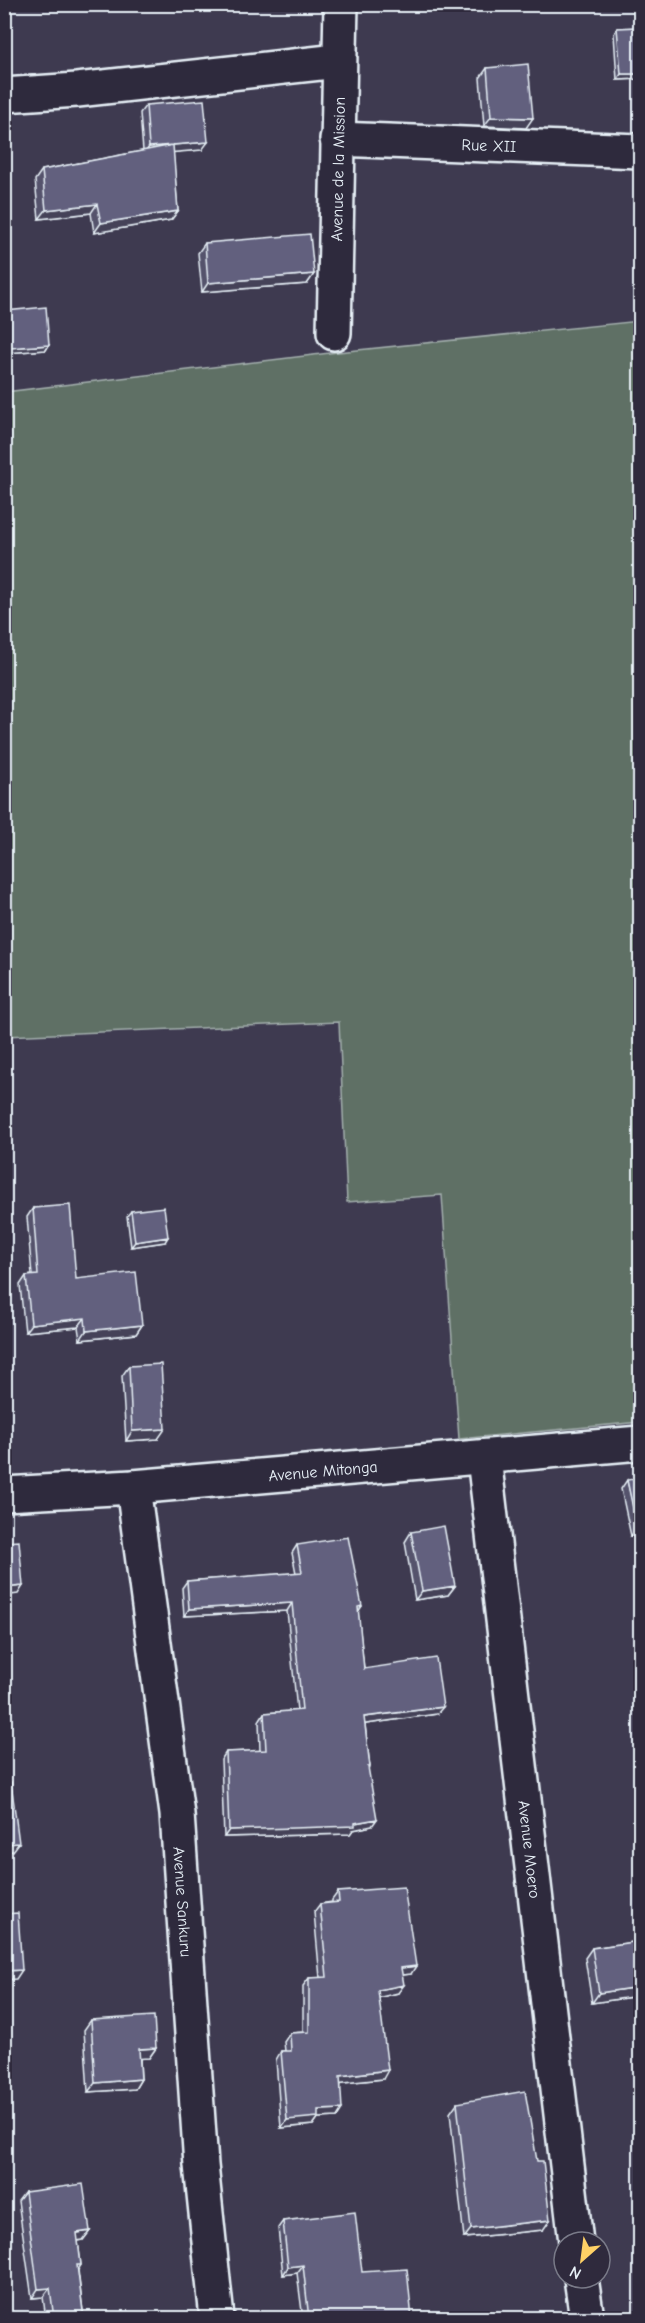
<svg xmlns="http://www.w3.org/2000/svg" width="645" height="2323" viewBox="0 0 645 2323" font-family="'Comic Neue',sans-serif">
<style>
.green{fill:#5f6f65;stroke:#a4b0ae;stroke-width:1.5}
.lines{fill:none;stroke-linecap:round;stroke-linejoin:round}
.minor-casing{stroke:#e8f1f8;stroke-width:38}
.minor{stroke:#2f2a3d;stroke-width:33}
.wall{fill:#54536c;stroke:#e8f1f8;stroke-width:1.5}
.shaded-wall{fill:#454358;stroke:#e8f1f8;stroke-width:1.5}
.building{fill:#62607e;stroke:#e8f1f8;stroke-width:1.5}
.labels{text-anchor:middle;stroke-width:6;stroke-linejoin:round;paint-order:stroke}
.street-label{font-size:16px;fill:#e8f1f8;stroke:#2f2a3d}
</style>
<rect width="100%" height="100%" fill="#3e3a50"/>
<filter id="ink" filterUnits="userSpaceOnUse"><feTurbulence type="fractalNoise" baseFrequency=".0167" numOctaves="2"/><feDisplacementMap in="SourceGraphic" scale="12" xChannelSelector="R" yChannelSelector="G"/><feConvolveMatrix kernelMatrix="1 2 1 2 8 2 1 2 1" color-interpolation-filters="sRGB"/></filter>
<g filter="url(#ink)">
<!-- green -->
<path class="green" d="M 640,321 L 640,1422 L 459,1439 L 442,1195 L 347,1202 L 339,1022 L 5,1036 L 5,392 L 338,352 Z"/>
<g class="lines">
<!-- minor casing -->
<g class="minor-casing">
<g id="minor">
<path d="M 4,95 L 77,90 L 338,61"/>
<path id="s1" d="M 337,139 L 640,151"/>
<path id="s2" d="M 334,333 L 341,4"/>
<path id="s3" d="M 484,1458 L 576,2242"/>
<path id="s4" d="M 133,1487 L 177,1814 L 201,2165 L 217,2318"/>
<path id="s5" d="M 4,1494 L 133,1487 L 640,1443"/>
<path d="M 581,2278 L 587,2318"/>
</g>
</g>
<!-- minor -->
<use href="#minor" class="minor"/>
</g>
<!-- wall -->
<path class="wall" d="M 640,27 L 640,79 L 617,80 L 614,34 L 617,28 Z
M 487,68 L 526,128 L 484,126 L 480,78 Z
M 146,105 L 202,150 L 173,152 L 178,211 L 171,220 L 94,233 L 91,213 L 39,219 L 35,180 L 42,170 L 143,151 L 140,113 Z
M 205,243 L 314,274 L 307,284 L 202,292 L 198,253 Z
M 5,311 L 49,345 L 46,350 L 5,353 Z
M 33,1208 L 76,1279 L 142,1325 L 136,1334 L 80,1340 L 78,1327 L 25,1332 L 20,1285 L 26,1276 L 32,1275 L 27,1217 Z
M 131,1211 L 165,1242 L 131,1247 L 127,1216 Z
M 129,1366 L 158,1439 L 126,1441 L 122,1376 Z
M 627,1480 L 640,1534 L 631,1536 L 621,1489 Z
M 411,1532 L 455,1586 L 448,1595 L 415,1600 L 405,1542 Z
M 297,1545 L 362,1606 L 358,1612 L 364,1669 L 437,1714 L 365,1724 L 370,1767 L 368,1769 L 372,1826 L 353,1830 L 350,1834 L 224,1837 L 221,1760 L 226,1752 L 260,1751 L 259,1721 L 264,1713 L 297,1711 L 287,1611 L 184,1616 L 182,1588 L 187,1581 L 296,1573 L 292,1553 Z
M 338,1892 L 411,1974 L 402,1975 L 398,1993 L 379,1997 L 383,2079 L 341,2083 L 337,2117 L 318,2118 L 313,2125 L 281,2128 L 276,2060 L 281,2051 L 285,2051 L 284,2042 L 290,2033 L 303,2032 L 303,1986 L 309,1978 L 320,1978 L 314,1912 L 320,1904 L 332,1902 L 332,1900 Z
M 640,1941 L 640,1986 L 639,1986 L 632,1997 L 592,2003 L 585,1958 L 592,1948 Z
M 91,2020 L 156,2048 L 149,2058 L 140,2058 L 141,2079 L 135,2089 L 88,2092 L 84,2030 Z
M 457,2103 L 543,2230 L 464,2238 L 450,2113 Z
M 25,2192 L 90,2231 L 83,2240 L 78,2241 L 81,2265 L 78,2270 L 84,2319 L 46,2319 L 43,2297 L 32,2298 L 18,2201 Z
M 283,2221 L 362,2272 L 412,2319 L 303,2319 L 297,2273 L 283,2275 L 278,2228 Z"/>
<!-- shaded-wall -->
<path class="shaded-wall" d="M 126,4 L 161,4 L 160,6 L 124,7 Z
M 621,74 L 640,74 L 640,79 L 617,80 Z
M 491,117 L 533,118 L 526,128 L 484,126 Z
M 208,142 L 202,150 L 143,155 L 149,147 Z
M 97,204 L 91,213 L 39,219 L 46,210 Z
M 178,211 L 171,220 L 94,233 L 101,223 Z
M 314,274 L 307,284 L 202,292 L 208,283 Z
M 49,345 L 46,350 L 5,353 L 8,348 Z
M 168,1237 L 165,1242 L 131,1247 L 135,1242 Z
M 85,1318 L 78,1327 L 25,1332 L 31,1324 Z
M 142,1325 L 136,1334 L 80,1340 L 86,1331 Z
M 165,1429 L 158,1439 L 126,1441 L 132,1431 Z
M 640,1526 L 640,1534 L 631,1536 L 637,1527 Z
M 23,1586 L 18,1594 L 4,1596 L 4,1588 Z
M 455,1586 L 448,1595 L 415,1600 L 422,1591 Z
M 292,1603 L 287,1611 L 184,1616 L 189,1609 Z
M 443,1707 L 437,1714 L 359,1725 L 364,1717 Z
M 377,1819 L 372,1826 L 353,1830 L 350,1834 L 224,1837 L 229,1830 L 355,1823 Z
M 19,1843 L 13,1851 L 4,1852 L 4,1844 Z
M 416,1966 L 411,1974 L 395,1976 L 401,1968 Z
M 22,1970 L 16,1979 L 4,1980 L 4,1971 Z
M 640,1977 L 640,1986 L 631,1987 L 638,1978 Z
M 404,1985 L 398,1993 L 373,1999 L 378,1990 Z
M 639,1987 L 632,1997 L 592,2003 L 599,1993 Z
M 156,2048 L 149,2058 L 132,2059 L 139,2049 Z
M 388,2070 L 383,2079 L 334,2084 L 340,2076 Z
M 141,2079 L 135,2089 L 88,2092 L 95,2083 Z
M 342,2109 L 337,2117 L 318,2118 L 313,2125 L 281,2128 L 287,2120 L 318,2110 Z
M 550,2220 L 543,2230 L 464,2238 L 471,2229 Z
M 90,2231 L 83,2240 L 70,2242 L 77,2233 Z
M 303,2265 L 297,2273 L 283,2275 L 288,2267 Z
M 50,2288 L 43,2297 L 32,2298 L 38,2289 Z"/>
<!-- building -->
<path class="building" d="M 640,27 L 640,74 L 621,74 L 617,28 Z
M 528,64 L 533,118 L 491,117 L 487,68 Z
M 204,100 L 208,142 L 149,147 L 146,105 Z
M 173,145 L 178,211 L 101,223 L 97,204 L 46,210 L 42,170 Z
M 310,234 L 314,274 L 208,283 L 205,243 Z
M 46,307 L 49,345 L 8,348 L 5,311 Z
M 70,1205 L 76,1279 L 136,1272 L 142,1325 L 86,1331 L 85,1318 L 31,1324 L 26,1276 L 38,1275 L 33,1208 Z
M 164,1207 L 168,1237 L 135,1242 L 131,1211 Z
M 161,1364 L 165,1429 L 132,1431 L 129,1366 Z
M 640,1478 L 640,1526 L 637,1527 L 627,1480 Z
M 444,1526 L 455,1586 L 422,1591 L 411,1532 Z
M 348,1537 L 362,1606 L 358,1607 L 364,1669 L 436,1658 L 443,1707 L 364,1717 L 370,1767 L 368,1767 L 377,1819 L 355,1823 L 355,1826 L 229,1830 L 226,1752 L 266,1750 L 264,1713 L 302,1710 L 292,1603 L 189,1609 L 187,1581 L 302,1572 L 297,1545 Z
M 19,1541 L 23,1586 L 4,1588 L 4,1542 Z
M 11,1782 L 19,1843 L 4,1844 L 4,1783 Z
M 404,1887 L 416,1966 L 401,1968 L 404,1985 L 378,1990 L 388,2070 L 340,2076 L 342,2109 L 318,2110 L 318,2117 L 287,2120 L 281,2051 L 291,2051 L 290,2033 L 309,2032 L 309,1978 L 327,1977 L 320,1904 L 339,1902 L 338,1892 Z
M 18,1913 L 22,1970 L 4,1971 L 4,1914 Z
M 640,1941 L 640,1977 L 638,1978 L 639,1987 L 599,1993 L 592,1948 Z
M 154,2016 L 156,2048 L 139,2049 L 141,2079 L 95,2083 L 91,2020 Z
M 525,2091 L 537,2161 L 543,2161 L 550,2220 L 471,2229 L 457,2103 Z
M 83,2184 L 90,2231 L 77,2233 L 81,2265 L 77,2265 L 84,2319 L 54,2319 L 50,2288 L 38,2289 L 25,2192 Z
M 355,2212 L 362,2272 L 407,2269 L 412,2319 L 309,2319 L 303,2265 L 288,2267 L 283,2221 Z"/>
</g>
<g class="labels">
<!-- street labels -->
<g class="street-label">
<text dy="6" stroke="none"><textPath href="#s1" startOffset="152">Rue XII</textPath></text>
<text dy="6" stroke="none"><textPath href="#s2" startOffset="164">Avenue de la Mission</textPath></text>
<text dy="6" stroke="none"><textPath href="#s5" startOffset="320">Avenue Mitonga</textPath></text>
<text dy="6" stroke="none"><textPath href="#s3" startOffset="394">Avenue Moero</textPath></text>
<text dy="6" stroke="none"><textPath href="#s4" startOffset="418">Avenue Sankuru</textPath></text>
</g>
</g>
<!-- margin -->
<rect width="645" height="2323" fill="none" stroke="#2f2a3d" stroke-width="24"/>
<rect x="12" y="12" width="621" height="2299" fill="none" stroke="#e8f1f8" stroke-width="2" filter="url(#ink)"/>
<!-- north arrow -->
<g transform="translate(582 2260) rotate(208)"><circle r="28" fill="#2f2a3d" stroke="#797a88" stroke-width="1.5"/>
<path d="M0-4.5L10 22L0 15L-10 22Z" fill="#ffd166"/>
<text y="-9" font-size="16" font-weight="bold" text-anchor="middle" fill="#e8f1f8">N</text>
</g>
</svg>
